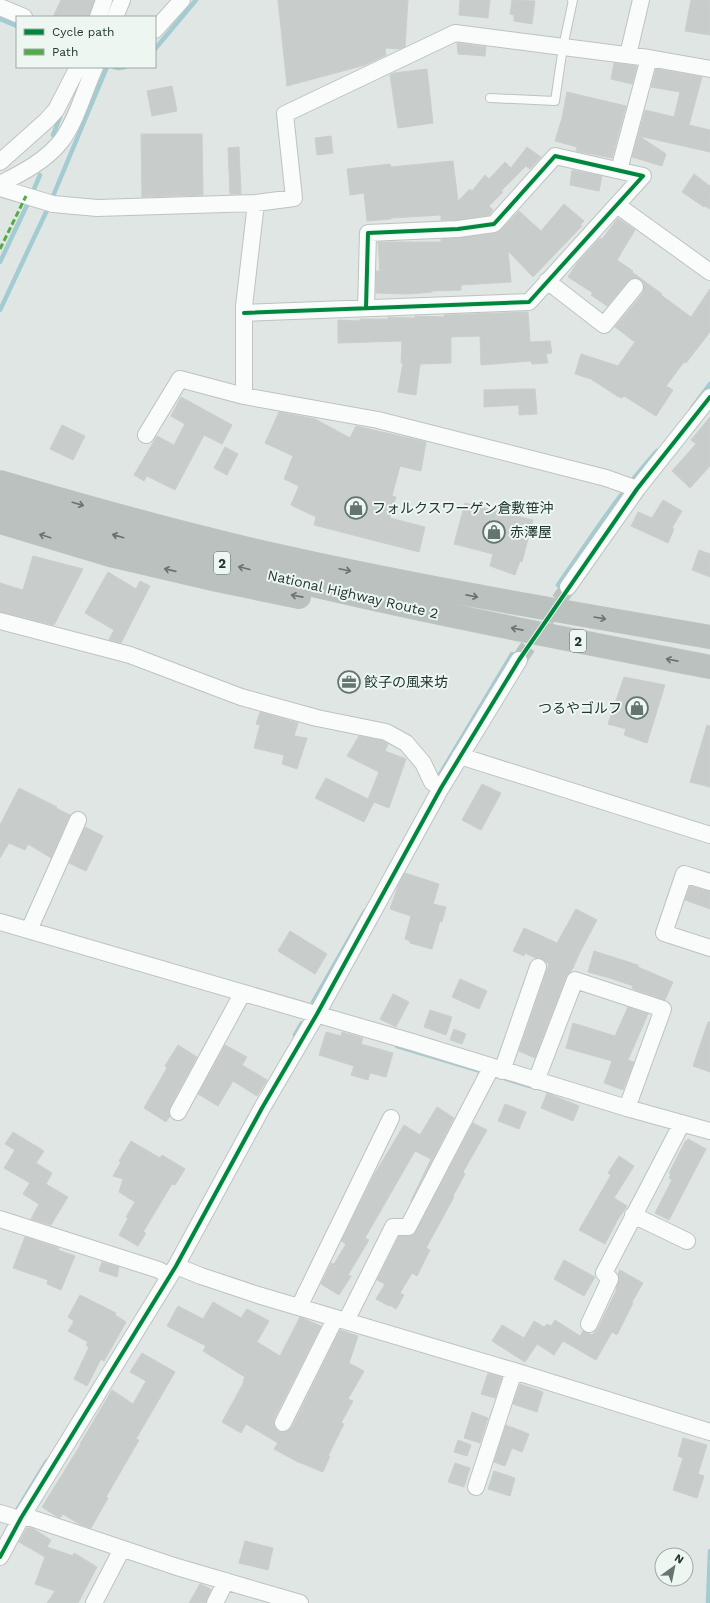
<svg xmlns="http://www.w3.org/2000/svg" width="710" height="1603" viewBox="0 0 710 1603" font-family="'Work Sans','Noto Sans JP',sans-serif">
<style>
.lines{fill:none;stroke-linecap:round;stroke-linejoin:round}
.stream{stroke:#a3cbd2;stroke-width:4.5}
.building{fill:#c8cdcb;stroke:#c9cfcc}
.street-tunnel{stroke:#bac3bf;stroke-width:16;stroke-dasharray:16 8;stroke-linecap:butt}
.lane-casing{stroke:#bdc3c0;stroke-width:10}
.street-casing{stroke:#bdc3c0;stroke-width:18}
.highway-casing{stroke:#bbc3c0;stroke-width:24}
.lane{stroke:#fafbfb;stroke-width:8}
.street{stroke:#fafbfb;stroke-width:16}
.highway{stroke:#bac1be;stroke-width:22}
.quiet{stroke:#52ac45;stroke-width:3;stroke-dasharray:6 3;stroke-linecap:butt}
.cycleway-casing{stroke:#eef6f2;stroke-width:6}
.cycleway{stroke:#00873e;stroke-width:4}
.oneway{stroke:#667570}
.labels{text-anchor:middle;stroke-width:4;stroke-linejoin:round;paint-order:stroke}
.shield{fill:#eef6f2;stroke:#5e706b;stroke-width:1}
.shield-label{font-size:13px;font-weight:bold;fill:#213731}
.poi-label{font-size:14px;fill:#213731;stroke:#eef6f2;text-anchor:start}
.street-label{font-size:14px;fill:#213731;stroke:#eef6f2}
</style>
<rect width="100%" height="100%" fill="#e0e6e3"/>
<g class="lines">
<!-- stream -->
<path class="stream" d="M 0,19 L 17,26
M 155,49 L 196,0
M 114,67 L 119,68 L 125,67
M 53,135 L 60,117
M 0,262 L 28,203 L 40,175
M 0,310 L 48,208 L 107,67
M 692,408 L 710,384
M 558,585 C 590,539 620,492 657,451
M 436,781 L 512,654
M 313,1002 L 365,911
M 295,1035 L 302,1023
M 397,1046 L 530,1086
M 14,1515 L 47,1461
M 708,1603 L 710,1551"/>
</g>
<!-- building -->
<path class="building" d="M 61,0 L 94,0 L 89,17 L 53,17 Z
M 278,0 L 408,0 L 405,47 L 400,49 L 385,48 L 386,55 L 365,65 L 287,86 Z
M 460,0 L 490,0 L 488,18 L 459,15 Z
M 512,0 L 535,1 L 532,24 L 514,21 L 514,15 L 510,14 Z
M 691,0 L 710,0 L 710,35 L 685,31 Z
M 457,43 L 486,47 L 485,56 L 458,54 Z
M 614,63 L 637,66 L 632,84 L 611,79 Z
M 427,69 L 433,123 L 398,128 L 390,75 L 394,73 Z
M 656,69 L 702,77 L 689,125 L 710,130 L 710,152 L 639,136 L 666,154 L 662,166 L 632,157 L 645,110 L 674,117 L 680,92 L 651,87 Z
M 172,86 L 177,111 L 152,116 L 147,91 Z
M 567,92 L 626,106 L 612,158 L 576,151 L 577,147 L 555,141 L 562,118 Z
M 141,134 L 202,134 L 203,195 L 142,197 Z
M 331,136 L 333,153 L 317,155 L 315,138 Z
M 239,147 L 241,194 L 230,194 L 228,148 Z
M 527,147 L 541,157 L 530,169 L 526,166 L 501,191 L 503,192 L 489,206 L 493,210 L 489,215 L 457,220 L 441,220 L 441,215 L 391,218 L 391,219 L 367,221 L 364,193 L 350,195 L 347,169 L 390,164 L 391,167 L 453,161 L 458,201 L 470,189 L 472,191 L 485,175 L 489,179 L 505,162 L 511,168 Z
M 572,170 L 602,176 L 599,191 L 570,185 Z
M 694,174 L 710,186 L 710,209 L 705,206 L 704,207 L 682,192 Z
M 564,204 L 584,221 L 580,225 L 582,226 L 533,277 L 508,251 L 511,282 L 461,285 L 461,290 L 432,291 L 432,292 L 409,294 L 376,293 L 376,271 L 380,271 L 378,242 L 441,242 L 441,239 L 495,233 L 501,230 L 519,211 L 541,231 Z
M 618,218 L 635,230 L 617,260 L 633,271 L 632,272 L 662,294 L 661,295 L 691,317 L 710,289 L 710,332 L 686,363 L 684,362 L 666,386 L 673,390 L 656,416 L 624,396 L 622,398 L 617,396 L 591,379 L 575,374 L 581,354 L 618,366 L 635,342 L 615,327 L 643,293 L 644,284 L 641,280 L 636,278 L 628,281 L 607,306 L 591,295 L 593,293 L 568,277 L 578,262 L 600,238 L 602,239 Z
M 528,312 L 530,342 L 550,341 L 552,353 L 546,354 L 548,363 L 532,364 L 531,361 L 481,365 L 480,336 L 451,337 L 451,363 L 420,364 L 416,395 L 398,392 L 403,363 L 401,363 L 402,341 L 338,343 L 338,320 L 360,321 L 360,319 L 388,319 L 388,317 L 415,318 L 415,316 L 444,317 L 444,315 Z
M 521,389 L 535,389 L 537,414 L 519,415 L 519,405 L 484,407 L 484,390 Z
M 181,397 L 232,425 L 222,444 L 204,435 L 175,490 L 147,476 L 144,481 L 134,475 L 157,436 L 174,445 L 185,424 L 171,416 Z
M 279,412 L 315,419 L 350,438 L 356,426 L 426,442 L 421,471 L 400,466 L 392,496 L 396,497 L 390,518 L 425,527 L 419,552 L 314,525 L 316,517 L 291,505 L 299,486 L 284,479 L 293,456 L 265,443 Z
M 710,417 L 710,466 L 690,488 L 672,471 L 696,444 L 691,440 Z
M 62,425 L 85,436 L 73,460 L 50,449 Z
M 225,447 L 238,454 L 227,475 L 214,468 Z
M 663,500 L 682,511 L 672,528 L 674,529 L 668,543 L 631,526 L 638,512 L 652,518 Z
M 465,503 L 533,520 L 522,562 L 520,561 L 515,575 L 490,566 L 493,554 L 454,544 Z
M 699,550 L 710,554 L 710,577 L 692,570 Z
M 33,556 L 83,569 L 54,625 L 0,612 L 0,583 L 23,590 Z
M 108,572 L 136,589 L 140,581 L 150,586 L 121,643 L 109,640 L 114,630 L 85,613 Z
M 624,677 L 665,685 L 647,743 L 624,735 L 626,729 L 608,724 Z
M 260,712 L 298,723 L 294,736 L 307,738 L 297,769 L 282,764 L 284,755 L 254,748 L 260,725 L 256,724 Z
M 707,725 L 710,726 L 710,787 L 690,782 Z
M 359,736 L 383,741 L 388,744 L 385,751 L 406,759 L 389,808 L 374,802 L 364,822 L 315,798 L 326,778 L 368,799 L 379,772 L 347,756 Z
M 482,784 L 501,793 L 481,830 L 462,820 Z
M 19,788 L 57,807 L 56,808 L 70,815 L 51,858 L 28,844 L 25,850 L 9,843 L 0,858 L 0,825 Z
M 85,827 L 103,836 L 86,871 L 69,863 Z
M 405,873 L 439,884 L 433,904 L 446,907 L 442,922 L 440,921 L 432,949 L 410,943 L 410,941 L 405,939 L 411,916 L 390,909 L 398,886 Z
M 690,886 L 710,891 L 710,909 L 685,900 Z
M 576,909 L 597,920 L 580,952 L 573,968 L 566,977 L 535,1058 L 519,1051 L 549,964 L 541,958 L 536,958 L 525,953 L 524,956 L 513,951 L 524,928 L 557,943 Z
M 290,931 L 327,954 L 315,974 L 278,951 Z
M 594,951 L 638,965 L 638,967 L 673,982 L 665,1000 L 636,990 L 632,988 L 633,986 L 613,979 L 588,972 Z
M 460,979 L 487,991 L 479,1009 L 452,997 Z
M 393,994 L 409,1002 L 396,1027 L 380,1019 Z
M 628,1007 L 648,1014 L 628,1060 L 634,1062 L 623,1090 L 604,1083 L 612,1061 L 566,1048 L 573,1023 L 615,1036 Z
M 430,1010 L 452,1017 L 446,1035 L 424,1027 Z
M 708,1022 L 710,1022 L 710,1072 L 693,1066 Z
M 454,1029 L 466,1034 L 462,1044 L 450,1040 Z
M 326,1032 L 341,1036 L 342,1032 L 363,1038 L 361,1044 L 393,1053 L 386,1077 L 370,1073 L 368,1080 L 351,1075 L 354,1066 L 319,1055 Z
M 178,1045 L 197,1057 L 170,1107 L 170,1116 L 166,1122 L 144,1108 L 167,1068 L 165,1066 Z
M 225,1045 L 247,1057 L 242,1065 L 267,1080 L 257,1096 L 233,1081 L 218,1106 L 198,1094 Z
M 547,1093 L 579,1106 L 573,1121 L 541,1108 Z
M 505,1104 L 526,1112 L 519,1129 L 498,1121 Z
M 437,1107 L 454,1118 L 411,1201 L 431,1159 L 415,1151 L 365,1238 L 369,1240 L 348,1275 L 351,1276 L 339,1295 L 321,1284 L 331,1263 L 334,1264 L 346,1244 L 341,1241 L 374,1175 L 404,1125 L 420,1135 Z
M 473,1123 L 487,1130 L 463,1172 L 465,1174 L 453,1196 L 454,1197 L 426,1248 L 430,1250 L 417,1276 L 412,1273 L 400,1293 L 404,1295 L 396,1309 L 390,1305 L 389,1306 L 376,1299 L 385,1284 L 377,1280 L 399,1236 L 413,1235 L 416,1231 Z
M 13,1132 L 44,1151 L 36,1163 L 52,1173 L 46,1184 L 68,1197 L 51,1225 L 31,1219 L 39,1204 L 23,1194 L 30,1183 L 4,1168 L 15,1150 L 5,1144 Z
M 688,1139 L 706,1149 L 669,1220 L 655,1213 L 672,1180 L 669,1178 L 671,1174 L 669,1173 L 686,1140 L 687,1141 Z
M 131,1141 L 160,1158 L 162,1155 L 185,1169 L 175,1185 L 172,1184 L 143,1232 L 146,1233 L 138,1246 L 119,1235 L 128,1218 L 126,1217 L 135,1202 L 119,1192 L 123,1179 L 113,1176 L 121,1162 L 119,1161 Z
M 619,1156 L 634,1166 L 614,1198 L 627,1206 L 617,1221 L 605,1244 L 579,1230 L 611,1175 L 608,1173 Z
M 25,1237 L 59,1248 L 58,1250 L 75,1256 L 61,1290 L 47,1284 L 48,1280 L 13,1268 Z
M 564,1260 L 595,1277 L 584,1296 L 554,1279 Z
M 102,1262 L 119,1267 L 117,1277 L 99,1271 Z
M 620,1270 L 643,1283 L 632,1302 L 633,1303 L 617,1335 L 612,1332 L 596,1360 L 563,1341 L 554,1355 L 537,1344 L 525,1362 L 492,1341 L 502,1325 L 524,1338 L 534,1321 L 544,1327 L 547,1324 L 551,1326 L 555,1320 L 580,1336 L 583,1331 L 592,1335 L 598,1328 L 617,1289 L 616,1288 L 619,1278 L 618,1274 Z
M 80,1295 L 116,1313 L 115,1315 L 126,1322 L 104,1361 L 101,1359 L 87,1386 L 74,1379 L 89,1347 L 86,1345 L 88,1342 L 68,1331 L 74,1321 L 68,1317 Z
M 213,1302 L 241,1318 L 247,1309 L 269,1321 L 257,1342 L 280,1356 L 300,1317 L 321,1326 L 274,1419 L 274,1423 L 275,1428 L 279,1432 L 288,1431 L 292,1427 L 340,1330 L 358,1336 L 349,1363 L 364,1371 L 348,1399 L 353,1401 L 341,1423 L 344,1424 L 328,1456 L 330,1456 L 323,1472 L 296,1461 L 274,1449 L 278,1443 L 246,1424 L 241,1433 L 222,1422 L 244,1382 L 243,1381 L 245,1377 L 203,1351 L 206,1346 L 167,1326 L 178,1306 L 203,1319 Z
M 142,1353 L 175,1372 L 136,1439 L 139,1440 L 106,1497 L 108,1498 L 91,1528 L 79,1524 L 63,1514 L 60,1518 L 56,1516 L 42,1507 L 81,1444 L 80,1444 L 112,1390 L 133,1404 L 146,1381 L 130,1372 Z
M 488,1373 L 502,1377 L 495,1398 L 481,1394 Z
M 520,1384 L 543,1392 L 537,1412 L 513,1404 Z
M 472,1412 L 488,1418 L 480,1443 L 464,1438 Z
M 506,1425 L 529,1434 L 522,1452 L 512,1448 L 505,1466 L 494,1462 Z
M 683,1438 L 707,1445 L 698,1474 L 704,1476 L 697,1498 L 673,1490 L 683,1458 L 678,1456 Z
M 458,1440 L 471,1445 L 467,1456 L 454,1452 Z
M 455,1463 L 470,1468 L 464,1487 L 448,1482 Z
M 494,1471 L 515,1478 L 510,1496 L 488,1489 Z
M 27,1528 L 32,1528 L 51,1540 L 47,1547 L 73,1556 L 74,1553 L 97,1567 L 78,1603 L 47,1603 L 55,1591 L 35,1584 L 45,1557 L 19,1542 Z
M 245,1541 L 273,1548 L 268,1570 L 239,1563 Z
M 200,1584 L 211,1589 L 206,1603 L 189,1603 Z"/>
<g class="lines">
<!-- street-tunnel -->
<path class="street-tunnel" d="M 519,660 L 568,587"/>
<!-- lane casing -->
<g class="lane-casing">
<path id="lane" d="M 490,98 L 555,101 L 563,47 L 573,0 L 572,0"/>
</g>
<!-- street casing -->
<g class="street-casing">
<path id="street" d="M 0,7 L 24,17
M 98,17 L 104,0
M 115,17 L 122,0
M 155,30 L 182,0
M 628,55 L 641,0
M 0,162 L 46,121 L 56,110 L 78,67
M 619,170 L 649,58
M 0,184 C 22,173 47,160 62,140 C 77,119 84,91 95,67
M 0,188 L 53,204 L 97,208 L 256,203 L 294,198 L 285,114 L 455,33 L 649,58 L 710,69
M 617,205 L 710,272
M 547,281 L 604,325 L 635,287
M 244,313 L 529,302 L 643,176 L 555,156 L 494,224 L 458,229 L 368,233 L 366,308
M 244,396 L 244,306 L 256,203
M 146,435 L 180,379 L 244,396 L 378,420 L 606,478 L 637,489
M 568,587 L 637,489 L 710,397
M 0,621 L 130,655 L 241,697 L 317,718 L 386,732 L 406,743 L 423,763 L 432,782 L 441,788
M 460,756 L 710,835
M 710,882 L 684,874 L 664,933 L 710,948
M 0,922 L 412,1042 L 627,1108 L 710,1131
M 29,930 L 78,820
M 502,1071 L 538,967
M 536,1081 L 575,980 L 663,1009 L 627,1108
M 178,1112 L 242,994
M 633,1215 L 687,1241
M 0,1219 L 159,1270 L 169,1276
M 176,1266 L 201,1276 L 258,1295 L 514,1371 L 710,1432
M 299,1307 L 391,1118
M 346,1321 L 393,1227 L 408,1227 L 491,1068
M 589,1324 L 610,1279 L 604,1273 L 682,1123
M 283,1423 L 335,1319
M 476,1487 L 514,1371
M 0,1513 L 16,1518 L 31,1518 L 177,1567 L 300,1603
M 0,1557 L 21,1518 L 176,1266 L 262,1108 L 317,1014 L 441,788 L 519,660
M 94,1603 L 122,1549
M 215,1603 L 226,1581"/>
</g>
<!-- highway casing -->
<g class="highway-casing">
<path id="highway" d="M 0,482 C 92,509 185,535 279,556 C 422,588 566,612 710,637
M 0,502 C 94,529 188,556 283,578 C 425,612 567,639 710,667
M 0,522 L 110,555 L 217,580 L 299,597"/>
</g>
<!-- lane -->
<use href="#lane" class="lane"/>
<!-- street -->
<use href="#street" class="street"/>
<!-- highway -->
<use href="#highway" class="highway"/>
<!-- quiet -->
<path class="quiet" d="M 0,249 L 26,196"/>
<!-- cycleway casing -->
<g class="cycleway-casing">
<path id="cycleway" d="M 244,313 L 529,302 L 643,176 L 555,156 L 494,224 L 458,229 L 368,233 L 366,308
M 0,1557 L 21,1518 L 176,1266 L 262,1108 L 317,1014 L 441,788 L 519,660 L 637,489 L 710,397"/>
</g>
<!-- cycleway -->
<use href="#cycleway" class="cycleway"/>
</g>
<!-- one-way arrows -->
<defs><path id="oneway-shaft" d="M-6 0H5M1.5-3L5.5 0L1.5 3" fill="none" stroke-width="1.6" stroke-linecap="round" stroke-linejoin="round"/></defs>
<g class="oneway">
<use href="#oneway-shaft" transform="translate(78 504) rotate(16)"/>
<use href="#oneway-shaft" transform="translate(45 536) rotate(-163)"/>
<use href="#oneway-shaft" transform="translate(118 536) rotate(-164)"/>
<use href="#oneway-shaft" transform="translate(244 568) rotate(-166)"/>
<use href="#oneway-shaft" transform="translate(170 570) rotate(-167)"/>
<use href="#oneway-shaft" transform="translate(345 570) rotate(12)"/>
<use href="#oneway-shaft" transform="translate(297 596) rotate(-169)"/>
<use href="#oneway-shaft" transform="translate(472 596) rotate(11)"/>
<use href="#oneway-shaft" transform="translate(600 618) rotate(10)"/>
<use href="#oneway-shaft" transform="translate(517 629) rotate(-169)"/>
<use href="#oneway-shaft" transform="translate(672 660) rotate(-169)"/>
</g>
<!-- icons -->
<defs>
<g id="shop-ring" transform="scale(1.15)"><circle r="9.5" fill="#eef6f2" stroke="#64746f" stroke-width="1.5"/><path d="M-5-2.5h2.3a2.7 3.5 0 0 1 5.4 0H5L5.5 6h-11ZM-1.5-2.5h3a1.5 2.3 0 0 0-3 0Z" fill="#64746f"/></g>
<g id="office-ring" transform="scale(1.15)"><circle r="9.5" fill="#eef6f2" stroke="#64746f" stroke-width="1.5"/><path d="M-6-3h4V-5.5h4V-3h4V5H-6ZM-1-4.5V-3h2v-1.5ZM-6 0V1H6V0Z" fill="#64746f"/></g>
</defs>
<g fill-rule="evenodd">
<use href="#shop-ring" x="356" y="508"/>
<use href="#shop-ring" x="494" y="532"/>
<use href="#office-ring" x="349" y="682"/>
<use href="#shop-ring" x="637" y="708"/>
</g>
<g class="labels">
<!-- shield labels -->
<g class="shield">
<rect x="214" y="552" width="16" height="22" rx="3"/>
<rect x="570" y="630" width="16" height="22" rx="3"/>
</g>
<g class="shield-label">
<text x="222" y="568">2</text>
<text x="578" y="646">2</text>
</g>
<!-- poi labels -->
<g class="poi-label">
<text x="372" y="513">フォルクスワーゲン倉敷笹沖</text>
<text x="510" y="537">赤澤屋</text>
<text x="364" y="687">餃子の風来坊</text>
<text x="622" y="713" text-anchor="end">つるやゴルフ</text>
</g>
<!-- street labels -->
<g class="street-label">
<text transform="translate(353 594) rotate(13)" y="5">National Highway Route 2</text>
</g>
</g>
<!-- legend -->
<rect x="16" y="16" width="140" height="52" fill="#eef6f2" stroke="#9caaa5"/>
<rect x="24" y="29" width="20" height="6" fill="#00873e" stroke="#9caaa5"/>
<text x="52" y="36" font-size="12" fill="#213731">Cycle path</text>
<rect x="24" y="49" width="20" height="6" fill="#52ac45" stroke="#9caaa5"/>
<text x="52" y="56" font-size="12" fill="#213731">Path</text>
<!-- north arrow -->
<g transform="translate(674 1567) rotate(33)"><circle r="19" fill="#eef6f2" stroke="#9caaa5"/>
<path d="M0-3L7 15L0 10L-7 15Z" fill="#64746f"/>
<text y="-6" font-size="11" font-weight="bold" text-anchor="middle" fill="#213731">N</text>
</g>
</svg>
